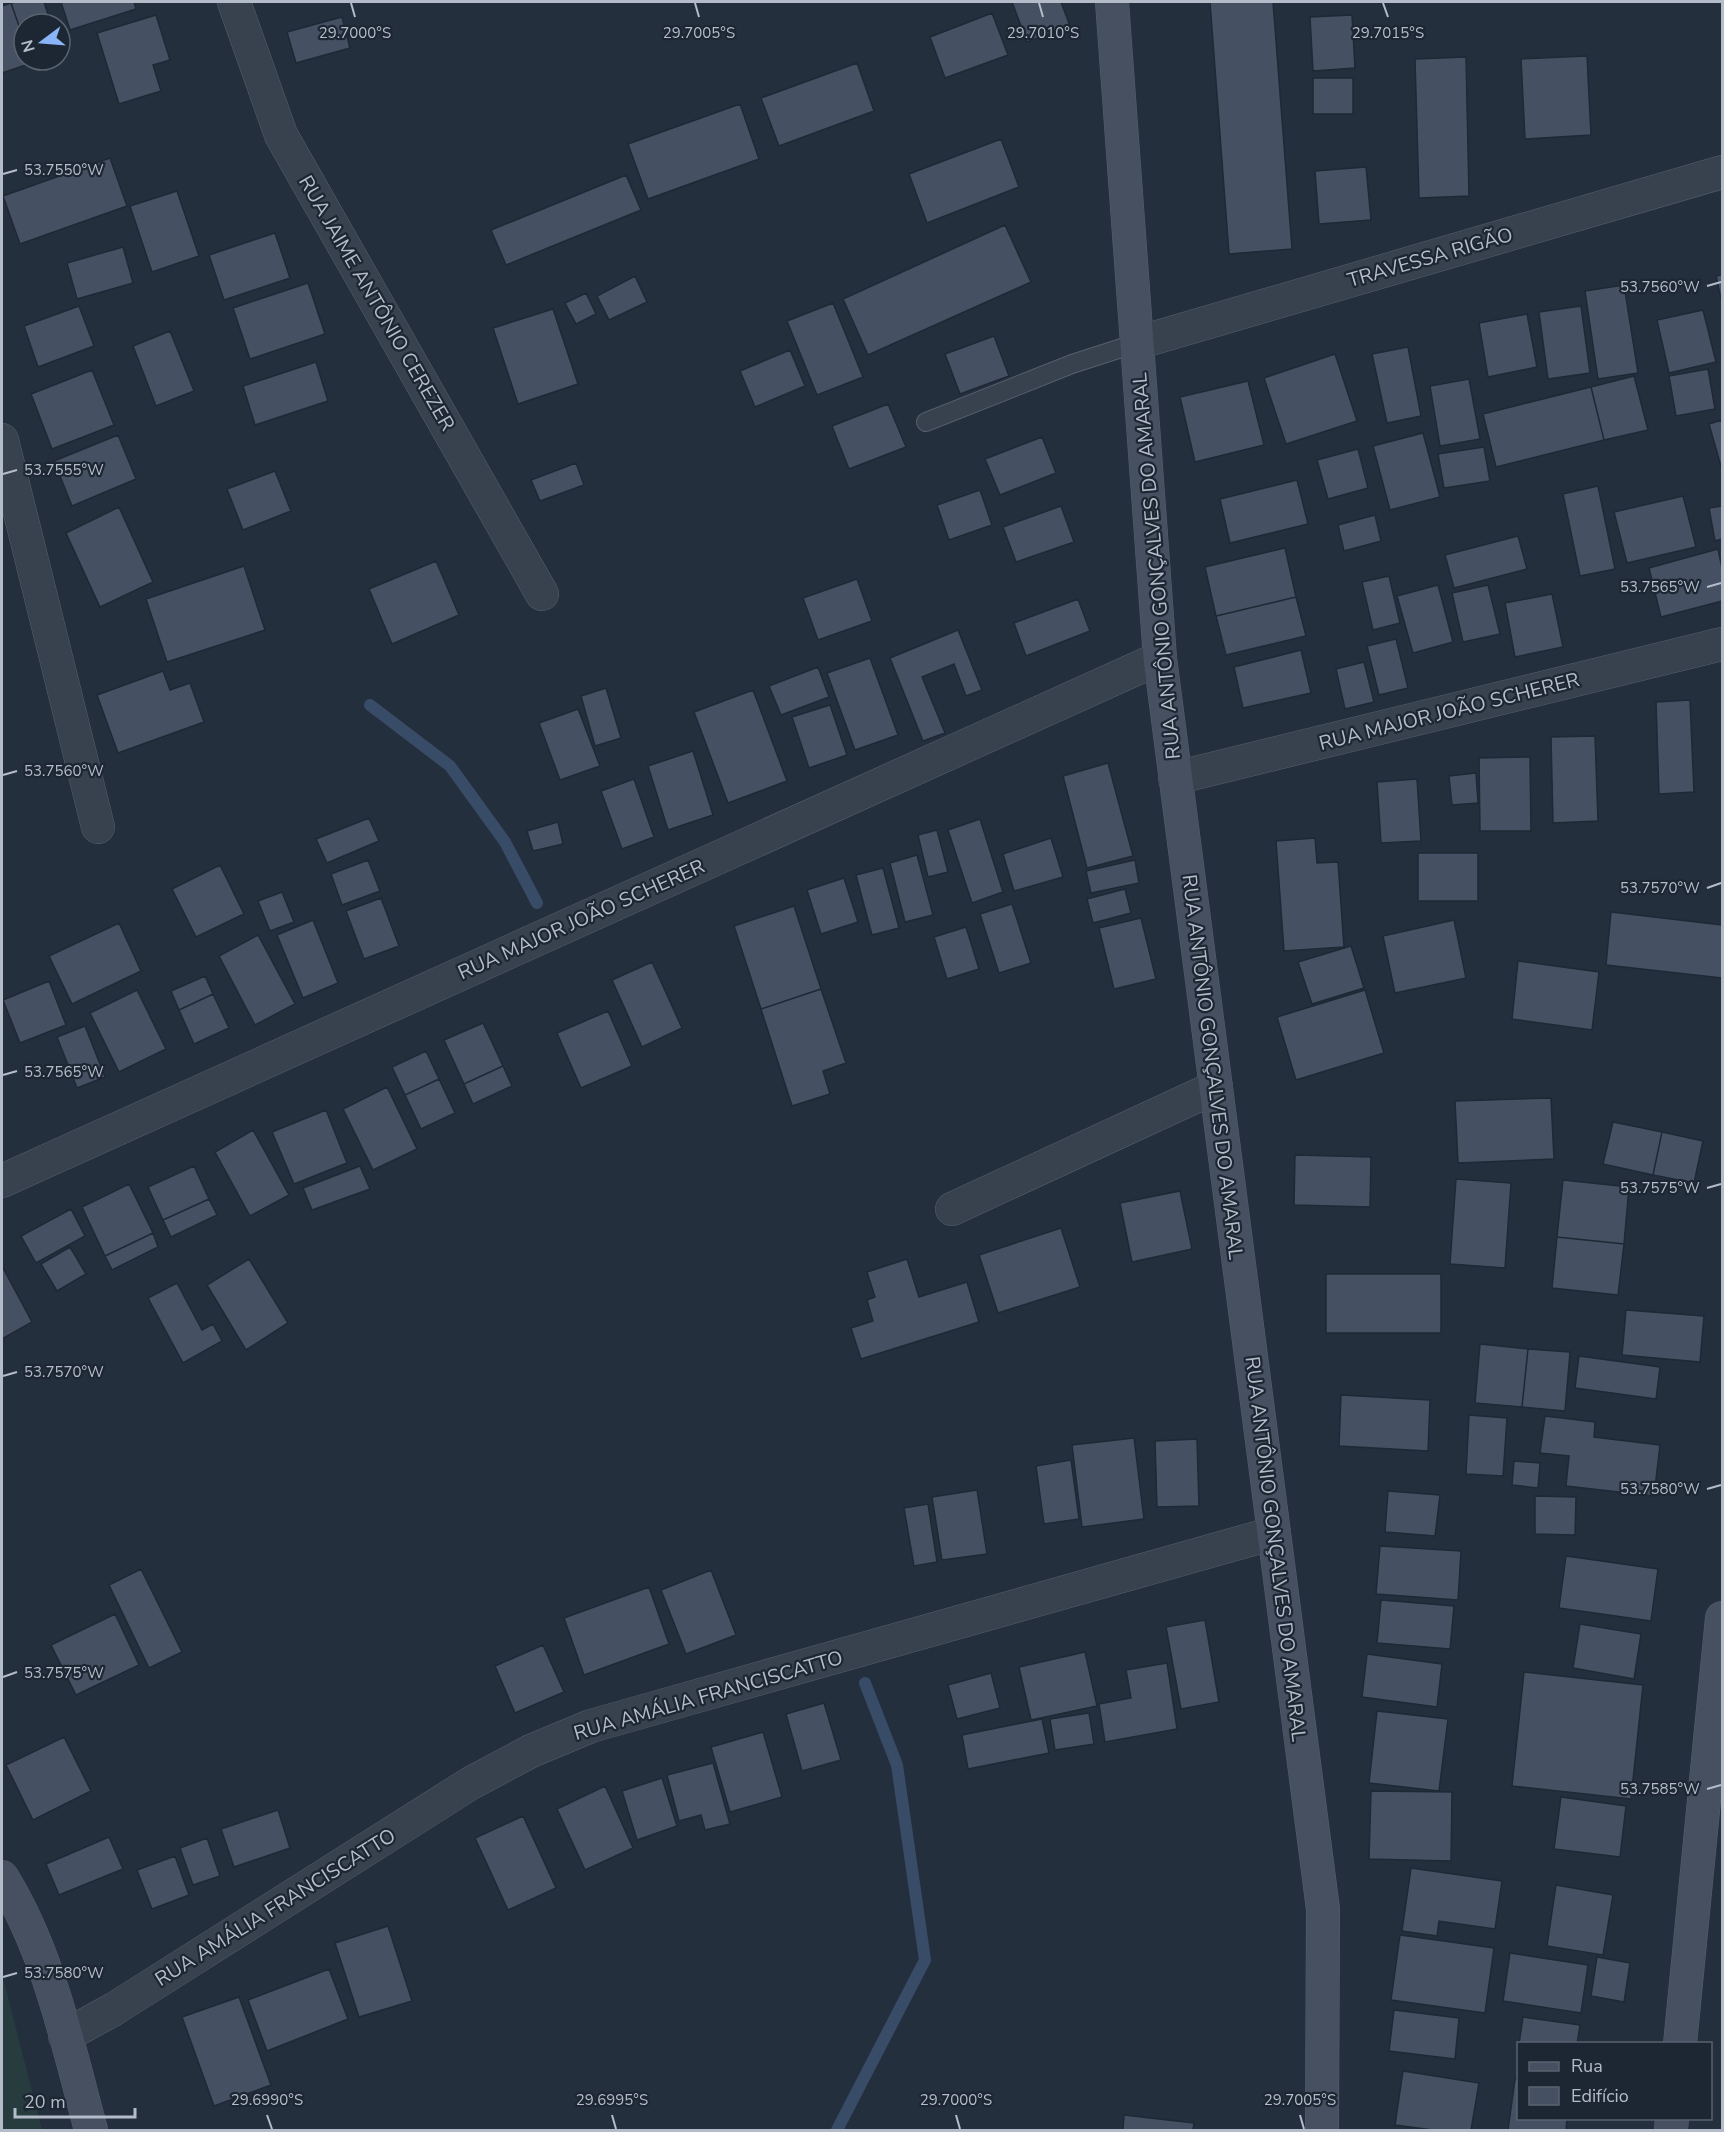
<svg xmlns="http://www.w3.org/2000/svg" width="1724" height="2132" viewBox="0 0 1724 2132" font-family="'Nunito Sans',sans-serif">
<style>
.green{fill:#263c3f}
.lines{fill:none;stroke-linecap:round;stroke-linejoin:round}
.stream{stroke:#394c67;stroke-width:12}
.building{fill:#455162;stroke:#1f2835;stroke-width:1.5}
.lane-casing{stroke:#565f6c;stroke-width:20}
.street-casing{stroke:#565f6c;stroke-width:34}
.secondary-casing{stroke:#565f6c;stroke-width:34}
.lane{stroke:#38414e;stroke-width:18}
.street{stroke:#38414e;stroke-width:33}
.secondary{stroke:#465061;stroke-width:33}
.ticks{fill:none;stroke:#b4bcc9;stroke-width:2}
.labels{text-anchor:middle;stroke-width:4.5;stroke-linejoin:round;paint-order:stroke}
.street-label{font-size:20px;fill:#b4bcc9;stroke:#1d2633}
.ticks-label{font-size:15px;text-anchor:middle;fill:#b4bcc9;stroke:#1d2633;stroke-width:4.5;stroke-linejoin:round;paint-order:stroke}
</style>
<rect width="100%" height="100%" fill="#242f3e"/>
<!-- green -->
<path class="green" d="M 2,1974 L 42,2130 L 2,2130 Z"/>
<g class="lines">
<!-- stream -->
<path class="stream" d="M 370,705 L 450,766 L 505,842 L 537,903
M 837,2130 L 925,1960 L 897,1765 L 865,1683"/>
</g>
<!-- building -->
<path class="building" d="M 16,2 L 44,2 L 51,24 L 24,24 L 24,40 L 11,3 Z
M 61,2 L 134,2 L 136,9 L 70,30 Z
M 1012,2 L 1061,2 L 1070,26 L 1027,42 Z
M 1210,2 L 1273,2 L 1292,249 L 1229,254 Z
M 11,3 L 24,40 L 24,60 L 31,60 L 32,63 L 2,73 L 2,6 Z
M 992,13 L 1008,55 L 945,78 L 930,37 Z
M 156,15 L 170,60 L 153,65 L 161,91 L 119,104 L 97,33 Z
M 1352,15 L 1355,68 L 1313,71 L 1310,17 Z
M 342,17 L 350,48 L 296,63 L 287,32 Z
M 1587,56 L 1591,135 L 1525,139 L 1521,59 Z
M 1466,57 L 1469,196 L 1419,198 L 1415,59 Z
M 857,63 L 874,111 L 779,146 L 761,98 Z
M 1313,78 L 1353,78 L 1353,114 L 1313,114 Z
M 740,104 L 759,159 L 648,199 L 628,144 Z
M 1001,139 L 1019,187 L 927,223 L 909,174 Z
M 110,158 L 127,206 L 20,244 L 3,196 Z
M 1366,167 L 1371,220 L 1319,224 L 1315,171 Z
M 626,175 L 641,210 L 506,265 L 491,230 Z
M 177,191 L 199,256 L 152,272 L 130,206 Z
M 1005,225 L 1031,282 L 868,355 L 843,299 Z
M 275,233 L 290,278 L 224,300 L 209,255 Z
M 123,247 L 133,283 L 77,299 L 67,263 Z
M 1722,275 L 1722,303 L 1716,276 Z
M 635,276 L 647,302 L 609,320 L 597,296 Z
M 308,283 L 325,334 L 250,359 L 233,308 Z
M 1624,285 L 1638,373 L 1598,379 L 1585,291 Z
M 586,293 L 596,314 L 576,324 L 565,303 Z
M 833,303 L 863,377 L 817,395 L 787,321 Z
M 79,306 L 94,346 L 38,367 L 24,326 Z
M 1581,306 L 1590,373 L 1548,379 L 1539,312 Z
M 553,309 L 578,384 L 518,404 L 493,328 Z
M 1703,310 L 1716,362 L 1669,373 L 1657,320 Z
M 1527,314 L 1537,367 L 1488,377 L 1479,323 Z
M 170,331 L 194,391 L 156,406 L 133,346 Z
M 994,336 L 1009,376 L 960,394 L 945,354 Z
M 1408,347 L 1421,416 L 1387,423 L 1372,354 Z
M 790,350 L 805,386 L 755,407 L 740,371 Z
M 1335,354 L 1357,421 L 1286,444 L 1264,378 Z
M 316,362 L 328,401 L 255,425 L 243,386 Z
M 1708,369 L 1715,409 L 1676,416 L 1669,376 Z
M 92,370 L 114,425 L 52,449 L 31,394 Z
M 1634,376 L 1648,430 L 1604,440 L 1591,387 Z
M 1469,379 L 1480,439 L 1440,446 L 1430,386 Z
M 1248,381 L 1264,445 L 1195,462 L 1180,397 Z
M 1591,387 L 1604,440 L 1496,467 L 1483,414 Z
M 888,404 L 906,447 L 849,469 L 832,426 Z
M 1722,420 L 1722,470 L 1709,424 Z
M 1423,433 L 1440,497 L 1390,510 L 1373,446 Z
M 118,435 L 136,479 L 72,506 L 54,461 Z
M 1042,437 L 1056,473 L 1000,495 L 985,459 Z
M 1484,447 L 1490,481 L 1444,488 L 1438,454 Z
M 1358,449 L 1368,488 L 1328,499 L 1317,460 Z
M 576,463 L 584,485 L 540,501 L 531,480 Z
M 275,471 L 291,511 L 243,530 L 227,489 Z
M 1297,480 L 1308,524 L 1230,543 L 1220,499 Z
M 1598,486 L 1615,569 L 1580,576 L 1563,494 Z
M 980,490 L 992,525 L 949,540 L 937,505 Z
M 1683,496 L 1696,547 L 1627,563 L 1614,512 Z
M 1061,506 L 1074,542 L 1016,562 L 1003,527 Z
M 1722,506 L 1722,539 L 1715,541 L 1709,508 Z
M 119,507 L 153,582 L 100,607 L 66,533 Z
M 1375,515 L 1381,541 L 1344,551 L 1338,525 Z
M 1518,536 L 1527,569 L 1454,588 L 1445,555 Z
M 1285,548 L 1296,597 L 1216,616 L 1205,567 Z
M 1718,549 L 1722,568 L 1722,601 L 1661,617 L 1649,568 Z
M 436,561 L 459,615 L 392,644 L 369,589 Z
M 244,566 L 265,630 L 167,662 L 146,599 Z
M 1389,576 L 1400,623 L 1373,630 L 1362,582 Z
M 857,579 L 872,621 L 818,640 L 803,598 Z
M 1438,585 L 1453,642 L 1413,653 L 1397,596 Z
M 1488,585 L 1500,634 L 1463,642 L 1452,593 Z
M 1552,594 L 1563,647 L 1515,657 L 1505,603 Z
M 1296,597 L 1306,636 L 1226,655 L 1216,616 Z
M 1078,599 L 1090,631 L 1026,656 L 1014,623 Z
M 958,630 L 982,690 L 966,696 L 954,664 L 922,677 L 945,733 L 923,741 L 890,658 Z
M 1396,639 L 1408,688 L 1379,695 L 1367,646 Z
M 1301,650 L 1311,693 L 1243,708 L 1234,667 Z
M 870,658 L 898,735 L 855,750 L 827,673 Z
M 1364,662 L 1374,702 L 1345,709 L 1336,669 Z
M 818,667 L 829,697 L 781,715 L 769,686 Z
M 163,671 L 170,690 L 190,683 L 204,722 L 118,753 L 97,695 Z
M 606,688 L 621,738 L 595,746 L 581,696 Z
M 753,690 L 787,781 L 728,803 L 694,712 Z
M 1690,700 L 1694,792 L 1659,794 L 1656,702 Z
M 830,705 L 847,755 L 809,768 L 792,717 Z
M 578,709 L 600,766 L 560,780 L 539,723 Z
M 1595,736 L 1598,821 L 1553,823 L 1551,737 Z
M 693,751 L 713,815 L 668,830 L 648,766 Z
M 1530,757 L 1531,831 L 1480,831 L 1479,758 Z
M 1108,763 L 1133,856 L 1087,868 L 1063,776 Z
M 1476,773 L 1478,803 L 1452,805 L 1449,776 Z
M 634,779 L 654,837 L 622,849 L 601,791 Z
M 1417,779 L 1421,841 L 1381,843 L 1377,782 Z
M 369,818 L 379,841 L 327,863 L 316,839 Z
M 980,819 L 1003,892 L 972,903 L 948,830 Z
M 558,822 L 563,844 L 533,851 L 527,831 Z
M 937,830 L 948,872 L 928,877 L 918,835 Z
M 1051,838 L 1063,877 L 1014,891 L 1003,854 Z
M 1315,838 L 1317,863 L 1338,862 L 1344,947 L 1284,951 L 1276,841 Z
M 1418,853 L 1478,853 L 1478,901 L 1418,901 Z
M 917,855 L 933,915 L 905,922 L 890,863 Z
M 368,860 L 380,891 L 342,905 L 331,874 Z
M 1135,860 L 1139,883 L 1091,893 L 1086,871 Z
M 220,865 L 244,914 L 196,937 L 172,889 Z
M 883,868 L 899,928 L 872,935 L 856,875 Z
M 844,878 L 858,922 L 821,934 L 807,890 Z
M 1125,889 L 1131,913 L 1093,923 L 1087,899 Z
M 282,892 L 294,922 L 270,931 L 258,901 Z
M 381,898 L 399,946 L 364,959 L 346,911 Z
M 1012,904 L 1031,963 L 999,973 L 980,914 Z
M 794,906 L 821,989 L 761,1009 L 734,926 Z
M 1611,912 L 1722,925 L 1722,978 L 1606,965 Z
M 1141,918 L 1156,979 L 1114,989 L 1099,928 Z
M 313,920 L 338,983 L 303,998 L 277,935 Z
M 1454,920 L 1466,978 L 1395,993 L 1383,936 Z
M 119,923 L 141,971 L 72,1004 L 49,956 Z
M 966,927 L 979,969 L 947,979 L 934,937 Z
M 258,935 L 295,1004 L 255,1025 L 219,956 Z
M 1351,946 L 1364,988 L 1312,1004 L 1298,962 Z
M 1518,961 L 1599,972 L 1592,1030 L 1512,1019 Z
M 652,962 L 682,1028 L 642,1047 L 612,980 Z
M 205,976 L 213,994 L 179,1010 L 171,991 Z
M 49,981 L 66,1025 L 20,1043 L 3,1000 Z
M 821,989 L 846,1063 L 823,1071 L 830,1094 L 792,1106 L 761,1009 Z
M 137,990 L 166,1049 L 119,1072 L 90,1013 Z
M 1365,990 L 1384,1053 L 1296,1080 L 1277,1017 Z
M 213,994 L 229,1028 L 194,1044 L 179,1010 Z
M 608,1011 L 632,1066 L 581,1088 L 557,1033 Z
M 483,1023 L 503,1066 L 464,1084 L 444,1040 Z
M 85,1026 L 105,1077 L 77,1088 L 57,1037 Z
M 426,1051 L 439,1079 L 405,1095 L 392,1067 Z
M 503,1066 L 512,1086 L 473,1104 L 464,1084 Z
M 439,1079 L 455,1113 L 421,1129 L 405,1095 Z
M 387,1087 L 417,1149 L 373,1170 L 343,1109 Z
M 1551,1098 L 1554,1159 L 1458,1163 L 1455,1101 Z
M 326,1110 L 347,1163 L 294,1184 L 272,1132 Z
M 1613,1122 L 1662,1132 L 1653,1175 L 1603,1164 Z
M 253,1130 L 289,1195 L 250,1216 L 215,1152 Z
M 1662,1132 L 1703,1141 L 1694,1183 L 1653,1175 Z
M 1295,1155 L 1371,1157 L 1370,1207 L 1294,1205 Z
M 194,1166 L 209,1199 L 163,1220 L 148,1187 Z
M 360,1166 L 370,1189 L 312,1210 L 303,1188 Z
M 1456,1179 L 1511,1183 L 1505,1268 L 1450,1264 Z
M 1563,1180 L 1629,1187 L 1624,1244 L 1557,1237 Z
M 129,1184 L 153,1233 L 105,1256 L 82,1207 Z
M 1180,1191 L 1192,1249 L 1132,1262 L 1120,1203 Z
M 209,1199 L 217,1215 L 171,1237 L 163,1220 Z
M 71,1209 L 85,1236 L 36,1263 L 21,1236 Z
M 1061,1228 L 1080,1287 L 998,1313 L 979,1255 Z
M 153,1233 L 158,1247 L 112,1270 L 105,1256 Z
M 1557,1237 L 1624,1244 L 1618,1295 L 1552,1288 Z
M 70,1247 L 86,1274 L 57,1291 L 41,1264 Z
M 249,1259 L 288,1323 L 246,1350 L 207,1285 Z
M 907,1259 L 919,1297 L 967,1282 L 979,1322 L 861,1359 L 851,1328 L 873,1321 L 867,1300 L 875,1297 L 867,1272 Z
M 2,1266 L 32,1322 L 2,1339 Z
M 1326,1274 L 1441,1274 L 1441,1333 L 1326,1333 Z
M 177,1283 L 202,1330 L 213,1324 L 222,1341 L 183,1363 L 148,1298 Z
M 1626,1310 L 1704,1316 L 1700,1362 L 1622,1355 Z
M 1480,1344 L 1528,1349 L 1522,1407 L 1475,1403 Z
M 1528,1349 L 1570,1352 L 1565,1411 L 1522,1407 Z
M 1579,1356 L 1660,1367 L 1656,1399 L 1575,1388 Z
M 1341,1395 L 1430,1400 L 1428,1451 L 1339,1446 Z
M 1469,1415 L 1507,1418 L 1503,1476 L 1466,1474 Z
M 1545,1416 L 1595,1422 L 1594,1437 L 1660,1445 L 1654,1496 L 1566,1486 L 1569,1456 L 1540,1453 Z
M 1134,1438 L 1144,1519 L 1082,1527 L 1072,1445 Z
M 1197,1439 L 1199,1506 L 1157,1507 L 1155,1441 Z
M 1071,1460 L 1079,1519 L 1044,1524 L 1036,1466 Z
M 1514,1461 L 1540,1463 L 1538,1488 L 1512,1485 Z
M 977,1490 L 987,1554 L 942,1560 L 932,1497 Z
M 1388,1491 L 1440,1495 L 1435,1536 L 1385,1532 Z
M 1535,1496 L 1576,1497 L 1575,1535 L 1535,1534 Z
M 928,1504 L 937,1562 L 914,1566 L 904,1508 Z
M 1380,1546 L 1461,1551 L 1458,1600 L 1376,1594 Z
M 1566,1556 L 1658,1569 L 1651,1621 L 1559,1608 Z
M 141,1569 L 182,1652 L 149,1668 L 109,1585 Z
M 711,1570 L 736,1635 L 686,1654 L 661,1590 Z
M 649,1587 L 669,1644 L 584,1675 L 564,1618 Z
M 1381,1600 L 1454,1606 L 1450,1649 L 1377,1643 Z
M 115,1614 L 139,1665 L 76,1695 L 51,1645 Z
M 1205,1620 L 1219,1702 L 1181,1709 L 1166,1627 Z
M 1580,1624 L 1641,1634 L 1634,1679 L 1573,1668 Z
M 543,1645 L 564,1692 L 515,1713 L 495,1666 Z
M 1085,1652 L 1097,1706 L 1031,1720 L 1019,1667 Z
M 1367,1654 L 1442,1664 L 1437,1707 L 1362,1697 Z
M 1167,1663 L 1177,1729 L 1105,1742 L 1099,1704 L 1131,1698 L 1126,1670 Z
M 1524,1672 L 1643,1685 L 1631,1799 L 1512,1786 Z
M 991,1673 L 1000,1708 L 957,1719 L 948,1685 Z
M 824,1703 L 841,1760 L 802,1771 L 786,1714 Z
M 1377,1711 L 1448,1719 L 1439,1791 L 1369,1783 Z
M 1089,1713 L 1094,1744 L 1055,1750 L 1050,1719 Z
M 1042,1719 L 1049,1753 L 968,1769 L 962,1735 Z
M 763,1732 L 782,1797 L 730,1812 L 711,1747 Z
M 64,1737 L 91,1791 L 33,1820 L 6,1765 Z
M 713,1763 L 730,1824 L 705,1830 L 701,1815 L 679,1821 L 667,1775 Z
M 662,1778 L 677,1826 L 637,1840 L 622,1791 Z
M 605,1786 L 633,1848 L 585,1870 L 557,1809 Z
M 1371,1791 L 1452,1792 L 1451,1861 L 1369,1859 Z
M 1561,1797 L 1626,1806 L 1620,1857 L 1554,1849 Z
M 278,1810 L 290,1848 L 234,1867 L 221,1829 Z
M 523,1816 L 556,1888 L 508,1910 L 475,1838 Z
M 109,1837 L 123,1869 L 59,1895 L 46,1864 Z
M 207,1838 L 220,1876 L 193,1885 L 180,1848 Z
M 175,1856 L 189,1895 L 152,1909 L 137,1870 Z
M 1411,1868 L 1502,1881 L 1495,1929 L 1439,1921 L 1437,1936 L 1402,1931 Z
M 1556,1885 L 1613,1895 L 1603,1955 L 1547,1946 Z
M 388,1926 L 412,2001 L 359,2017 L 335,1943 Z
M 1400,1935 L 1494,1948 L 1485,2013 L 1391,2000 Z
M 1510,1953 L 1588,1965 L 1581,2013 L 1503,2001 Z
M 1597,1957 L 1630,1963 L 1624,2002 L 1591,1996 Z
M 329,1969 L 348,2019 L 267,2051 L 248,2000 Z
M 239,1997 L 271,2085 L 214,2106 L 182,2017 Z
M 1394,2010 L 1459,2018 L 1455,2059 L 1389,2051 Z
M 1523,2017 L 1580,2025 L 1577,2044 L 1519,2044 Z
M 1403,2071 L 1479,2083 L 1471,2130 L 1433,2130 L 1395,2125 Z
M 1515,2079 L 1518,2080 L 1518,2118 L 1567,2118 L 1566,2130 L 1508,2130 Z
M 1124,2115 L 1194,2123 L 1193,2130 L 1123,2130 Z"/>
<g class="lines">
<!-- lane casing -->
<g class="lane-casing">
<path id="lane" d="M 926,422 L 1072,364 L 1137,343"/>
</g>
<!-- street casing -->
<g class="street-casing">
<path id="street" d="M 234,2 L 281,135 L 542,594
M 1137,343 L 1722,172
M 2,440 L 98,827
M 1175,778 L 1722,644
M 2,1181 L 1160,658
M 952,1209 L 1216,1087
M 65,2036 L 114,2009 L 471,1783 L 531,1751 L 591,1726 L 1274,1533"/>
</g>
<!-- secondary casing -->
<g class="secondary-casing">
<path id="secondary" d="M 1112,2 L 1160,658 L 1323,1909 L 1322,2130
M 2,1877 C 49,1953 68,2045 91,2130
M 1680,2044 L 1722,1618
M 1671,2130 L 1672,2118"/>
</g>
<!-- lane -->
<use href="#lane" class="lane"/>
<!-- street -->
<use href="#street" class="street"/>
<!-- secondary -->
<use href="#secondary" class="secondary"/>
</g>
<!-- ticks -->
<path class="ticks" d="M 351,3 L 355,17M 695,3 L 699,17M 1039,3 L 1043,17M 1383,3 L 1388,17M 3,174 L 17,170M 1707,286 L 1721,282M 3,474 L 17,470M 1707,587 L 1721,583M 3,775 L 17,771M 1707,888 L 1721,883M 3,1075 L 17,1071M 1707,1188 L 1721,1184M 3,1376 L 17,1372M 1707,1489 L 1721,1485M 3,1677 L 17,1672M 1707,1789 L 1721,1785M 3,1977 L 17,1973M 267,2115 L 272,2129M 612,2115 L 616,2129M 956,2115 L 960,2129M 1300,2115 L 1304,2129"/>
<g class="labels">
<!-- street labels -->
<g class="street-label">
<text transform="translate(1430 257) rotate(-16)" y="7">TRAVESSA RIGÃO</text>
<text transform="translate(377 303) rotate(60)" y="7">RUA JAIME ANTÔNIO CEREZER</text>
<text transform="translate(1156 566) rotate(-95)" y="7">RUA ANTÔNIO GONÇALVES DO AMARAL</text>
<text transform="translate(1449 711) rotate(-14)" y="7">RUA MAJOR JOÃO SCHERER</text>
<text transform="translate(581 919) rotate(-24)" y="7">RUA MAJOR JOÃO SCHERER</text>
<text transform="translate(1213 1067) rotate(83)" y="7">RUA ANTÔNIO GONÇALVES DO AMARAL</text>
<text transform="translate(1276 1549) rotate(83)" y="7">RUA ANTÔNIO GONÇALVES DO AMARAL</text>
<text transform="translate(708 1695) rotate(-16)" y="7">RUA AMÁLIA FRANCISCATTO</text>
<text transform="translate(275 1907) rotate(-32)" y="7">RUA AMÁLIA FRANCISCATTO</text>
</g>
</g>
<g class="ticks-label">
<text x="355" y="38">29.7000°S</text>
<text x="699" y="38">29.7005°S</text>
<text x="1043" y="38">29.7010°S</text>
<text x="1388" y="38">29.7015°S</text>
<text x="64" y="175">53.7550°W</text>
<text x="1660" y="292">53.7560°W</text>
<text x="64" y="475">53.7555°W</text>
<text x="1660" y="592">53.7565°W</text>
<text x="64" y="776">53.7560°W</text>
<text x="1660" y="893">53.7570°W</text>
<text x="64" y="1077">53.7565°W</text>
<text x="1660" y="1193">53.7575°W</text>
<text x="64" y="1377">53.7570°W</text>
<text x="1660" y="1494">53.7580°W</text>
<text x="64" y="1678">53.7575°W</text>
<text x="1660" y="1794">53.7585°W</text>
<text x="64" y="1978">53.7580°W</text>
<text x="267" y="2105">29.6990°S</text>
<text x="612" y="2105">29.6995°S</text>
<text x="956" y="2105">29.7000°S</text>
<text x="1300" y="2105">29.7005°S</text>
</g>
<!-- border -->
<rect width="1724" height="2132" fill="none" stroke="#b4bcc9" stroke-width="6"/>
<!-- legend -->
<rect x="1517" y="2042" width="195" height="78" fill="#1d2633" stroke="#59626f" stroke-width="1.5"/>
<rect x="1529" y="2062" width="30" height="9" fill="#465061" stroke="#59626f" stroke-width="1.5"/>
<text x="1571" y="2072" font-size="18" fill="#b4bcc9">Rua</text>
<rect x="1529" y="2087" width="30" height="18" fill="#455162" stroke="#59626f" stroke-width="1.5"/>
<text x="1571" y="2102" font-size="18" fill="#b4bcc9">Edifício</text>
<!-- north arrow -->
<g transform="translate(42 42) rotate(254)"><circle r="28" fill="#1d2633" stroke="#59626f" stroke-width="1.5"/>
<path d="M0-4.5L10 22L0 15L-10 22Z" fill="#8ab4f8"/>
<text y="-9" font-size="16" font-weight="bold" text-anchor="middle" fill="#b4bcc9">N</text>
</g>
<!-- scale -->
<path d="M15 2108v9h120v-9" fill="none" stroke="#b4bcc9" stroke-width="3"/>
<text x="24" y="2108" font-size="18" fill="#b4bcc9" stroke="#1d2633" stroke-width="4.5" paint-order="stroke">20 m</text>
</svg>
